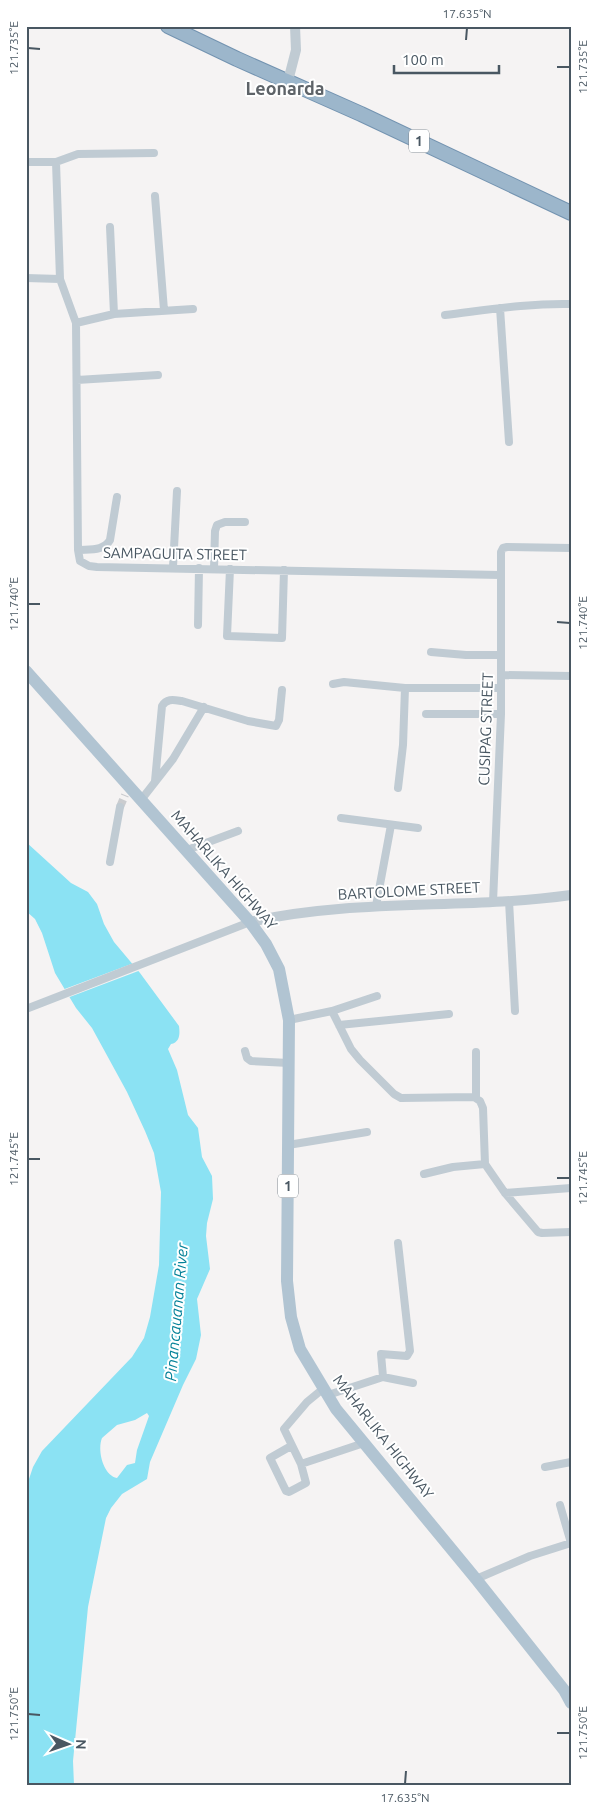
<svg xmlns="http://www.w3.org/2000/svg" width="597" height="1811" viewBox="0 0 597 1811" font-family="Ubuntu,sans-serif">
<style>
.water{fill:#8be2f3;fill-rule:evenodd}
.pier{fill:#f5f3f3}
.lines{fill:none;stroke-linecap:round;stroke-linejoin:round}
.minor-tunnel{stroke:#cacccf;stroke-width:8;stroke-dasharray:8 4;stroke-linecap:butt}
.trunk-casing{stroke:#7393b0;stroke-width:16}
.minor{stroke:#c0cbd3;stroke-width:8}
.tertiary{stroke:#c0cbd3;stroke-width:10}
.primary{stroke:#b1c4d2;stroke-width:12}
.trunk{stroke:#9cb6cb;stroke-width:14}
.ticks{fill:none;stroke:#495762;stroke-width:2}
.labels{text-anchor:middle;stroke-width:4;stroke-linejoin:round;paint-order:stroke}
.shield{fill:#fff;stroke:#808991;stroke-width:1}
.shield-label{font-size:14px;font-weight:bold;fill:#495762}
.street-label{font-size:15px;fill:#495762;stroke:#fff}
.water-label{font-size:16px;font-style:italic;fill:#068299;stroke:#fff}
.quarter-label{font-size:18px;font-weight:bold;fill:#5e6368;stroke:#fff}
.neatline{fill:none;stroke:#495762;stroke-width:2}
.ticks-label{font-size:12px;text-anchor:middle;fill:#495762}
</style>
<rect width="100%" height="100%" fill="#f5f3f3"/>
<!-- water -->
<path class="water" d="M 26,842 L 71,883 L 88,892 L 97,904 L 104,924 L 114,942 L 140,973 L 179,1026 C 180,1034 180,1042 171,1044 L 168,1049 L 177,1070 L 188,1115 L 198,1128 L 202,1157 L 212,1176 L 213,1199 L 207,1223 L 206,1236 L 210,1269 L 197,1299 L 201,1335 L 196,1359 L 183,1385 L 150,1462 L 147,1479 L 122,1494 L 111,1508 L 106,1518 L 88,1607 L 73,1761 L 74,1785 L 26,1785 L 26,1488 L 33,1467 L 42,1451 L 132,1357 L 144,1338 L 150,1317 L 159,1265 L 161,1192 L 154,1153 L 145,1131 L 127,1092 L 92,1028 L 76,1008 L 55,973 L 42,933 L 35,919 L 26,911 ZM 147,1413 L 149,1416 L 137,1450 L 135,1463 L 127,1465 L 117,1478 C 103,1475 97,1450 102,1438 L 117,1425 L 135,1420 Z"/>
<!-- pier -->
<path class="pier" d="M 134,963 L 141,970 L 67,998 L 62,990 Z"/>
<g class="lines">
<!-- minor-tunnel -->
<path class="minor-tunnel" d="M 120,807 L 125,795"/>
<!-- trunk casing -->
<g class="trunk-casing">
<path id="trunk" d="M 168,26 L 237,59 L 361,114 L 571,213"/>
</g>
<!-- minor -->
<path class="minor" d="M 26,162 L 56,162 L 78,154 L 154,153
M 56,162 L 60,279
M 155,196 L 164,310
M 110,227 L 114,314
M 26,278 L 60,279 L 76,323 L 78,550 L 80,561 L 89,566 L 97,567 L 500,575
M 500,308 L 509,442
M 445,315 C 487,310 528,303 571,304
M 76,323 L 114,314 L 193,309
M 77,380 L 158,375
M 78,550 C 90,549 104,551 110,540 L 117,497
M 173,567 L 177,491
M 214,569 L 215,531 L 217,525 L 225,522 L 245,522
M 230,569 L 227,636 L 282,638 L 284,570
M 198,625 L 199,568
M 431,652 L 466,655 L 501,655
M 501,675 L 571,676
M 333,684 L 344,682 L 405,688 L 501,688
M 426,714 L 501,714
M 155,781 L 162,706 C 167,698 174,700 182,701 L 248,721 L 276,726 L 279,720 L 282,690
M 398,788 L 403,745 L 405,688
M 141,800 L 173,759 L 204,707
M 341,818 L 418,828
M 187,850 L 238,831
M 110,862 L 120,807
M 509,901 L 515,1011
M 493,902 L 501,714 L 501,552 L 503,548 L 507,547 L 571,548
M 376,906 L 391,825
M 26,1009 L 250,922
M 332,1011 L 377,996
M 289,1020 L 332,1011 L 351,1049 L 360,1060 L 394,1094 L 401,1098 L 474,1097 L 480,1101 L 483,1108 L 485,1164 L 505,1193 L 538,1232 L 542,1233 L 571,1232
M 339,1025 L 449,1014
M 245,1051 L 247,1058 L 251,1061 L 289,1063
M 476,1052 L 476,1098
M 288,1145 L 367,1132
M 424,1174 L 453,1167 L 485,1164
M 505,1193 L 571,1188
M 383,1377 L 381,1354 L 407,1356 L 410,1351 L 398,1243
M 324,1388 L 307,1402 L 284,1429 L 301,1464 L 364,1443
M 328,1395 L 383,1377 L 413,1383
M 291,1446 L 270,1458 L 286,1491 L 289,1492 L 306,1483 L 301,1464
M 545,1467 L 571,1462
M 560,1505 L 571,1543
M 476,1579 L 530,1556 L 571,1543"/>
<!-- tertiary -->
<path class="tertiary" d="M 288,81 L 296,50 L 295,26
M 250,922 C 356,898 464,910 571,895"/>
<!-- primary -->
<path class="primary" d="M 26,671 L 250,922 L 266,944 L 279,969 L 289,1020 L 287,1281 L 291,1317 L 300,1349 L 336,1409 L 476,1579 L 564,1690 L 571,1703"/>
<!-- trunk -->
<use href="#trunk" class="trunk"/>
</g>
<!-- ticks -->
<path class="ticks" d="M 466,40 L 467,28M 28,48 L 40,49M 557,67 L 570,67M 28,604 L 40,604M 557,622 L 570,623M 28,1159 L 40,1159M 557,1178 L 570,1178M 28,1714 L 40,1715M 557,1733 L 570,1733M 405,1784 L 406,1771"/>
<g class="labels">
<!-- shield labels -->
<g class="shield">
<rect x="409" y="129.5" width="20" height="23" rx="4"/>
<rect x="278" y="1174.5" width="20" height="23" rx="4"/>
</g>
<g class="shield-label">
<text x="419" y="146">1</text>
<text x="288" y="1191">1</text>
</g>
<!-- street labels -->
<g class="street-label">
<text transform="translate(175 554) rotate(1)" y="5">SAMPAGUITA STREET</text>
<text transform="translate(486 729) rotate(-88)" y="5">CUSIPAG STREET</text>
<text transform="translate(224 870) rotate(49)" y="5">MAHARLIKA HIGHWAY</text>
<text transform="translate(409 891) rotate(-3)" y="5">BARTOLOME STREET</text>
<text transform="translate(383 1437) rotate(52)" y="5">MAHARLIKA HIGHWAY</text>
</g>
<!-- water labels -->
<g class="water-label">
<text transform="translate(176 1312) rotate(-85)" y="6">Pinancauanan River</text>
</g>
<!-- quarter labels -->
<g class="quarter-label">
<text x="285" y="95">Leonarda</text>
</g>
</g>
<!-- border -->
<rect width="597" height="1811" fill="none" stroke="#ffffff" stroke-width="55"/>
<!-- north arrow -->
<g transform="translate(68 1744) rotate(92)" stroke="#ffffff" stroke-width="4" paint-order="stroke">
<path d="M0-4L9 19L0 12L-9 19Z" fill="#495762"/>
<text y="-8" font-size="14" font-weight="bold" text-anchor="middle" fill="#495762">N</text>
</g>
<!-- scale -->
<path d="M394 65v8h105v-8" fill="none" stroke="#495762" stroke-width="2.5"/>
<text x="402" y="65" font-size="15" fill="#495762" stroke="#ffffff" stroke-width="4" paint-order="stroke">100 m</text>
<rect x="28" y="28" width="542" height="1756" class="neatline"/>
<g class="ticks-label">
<text x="467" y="18">17.635°N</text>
<text transform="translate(14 48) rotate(-90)" y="4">121.735°E</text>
<text transform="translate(583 67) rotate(-90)" y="4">121.735°E</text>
<text transform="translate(14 604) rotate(-90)" y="4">121.740°E</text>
<text transform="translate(583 623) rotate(-90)" y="4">121.740°E</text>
<text transform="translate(14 1159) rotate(-90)" y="4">121.745°E</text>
<text transform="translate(583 1178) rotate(-90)" y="4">121.745°E</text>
<text transform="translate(14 1714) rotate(-90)" y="4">121.750°E</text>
<text transform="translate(583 1733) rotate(-90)" y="4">121.750°E</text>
<text x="405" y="1802">17.635°N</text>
</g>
</svg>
